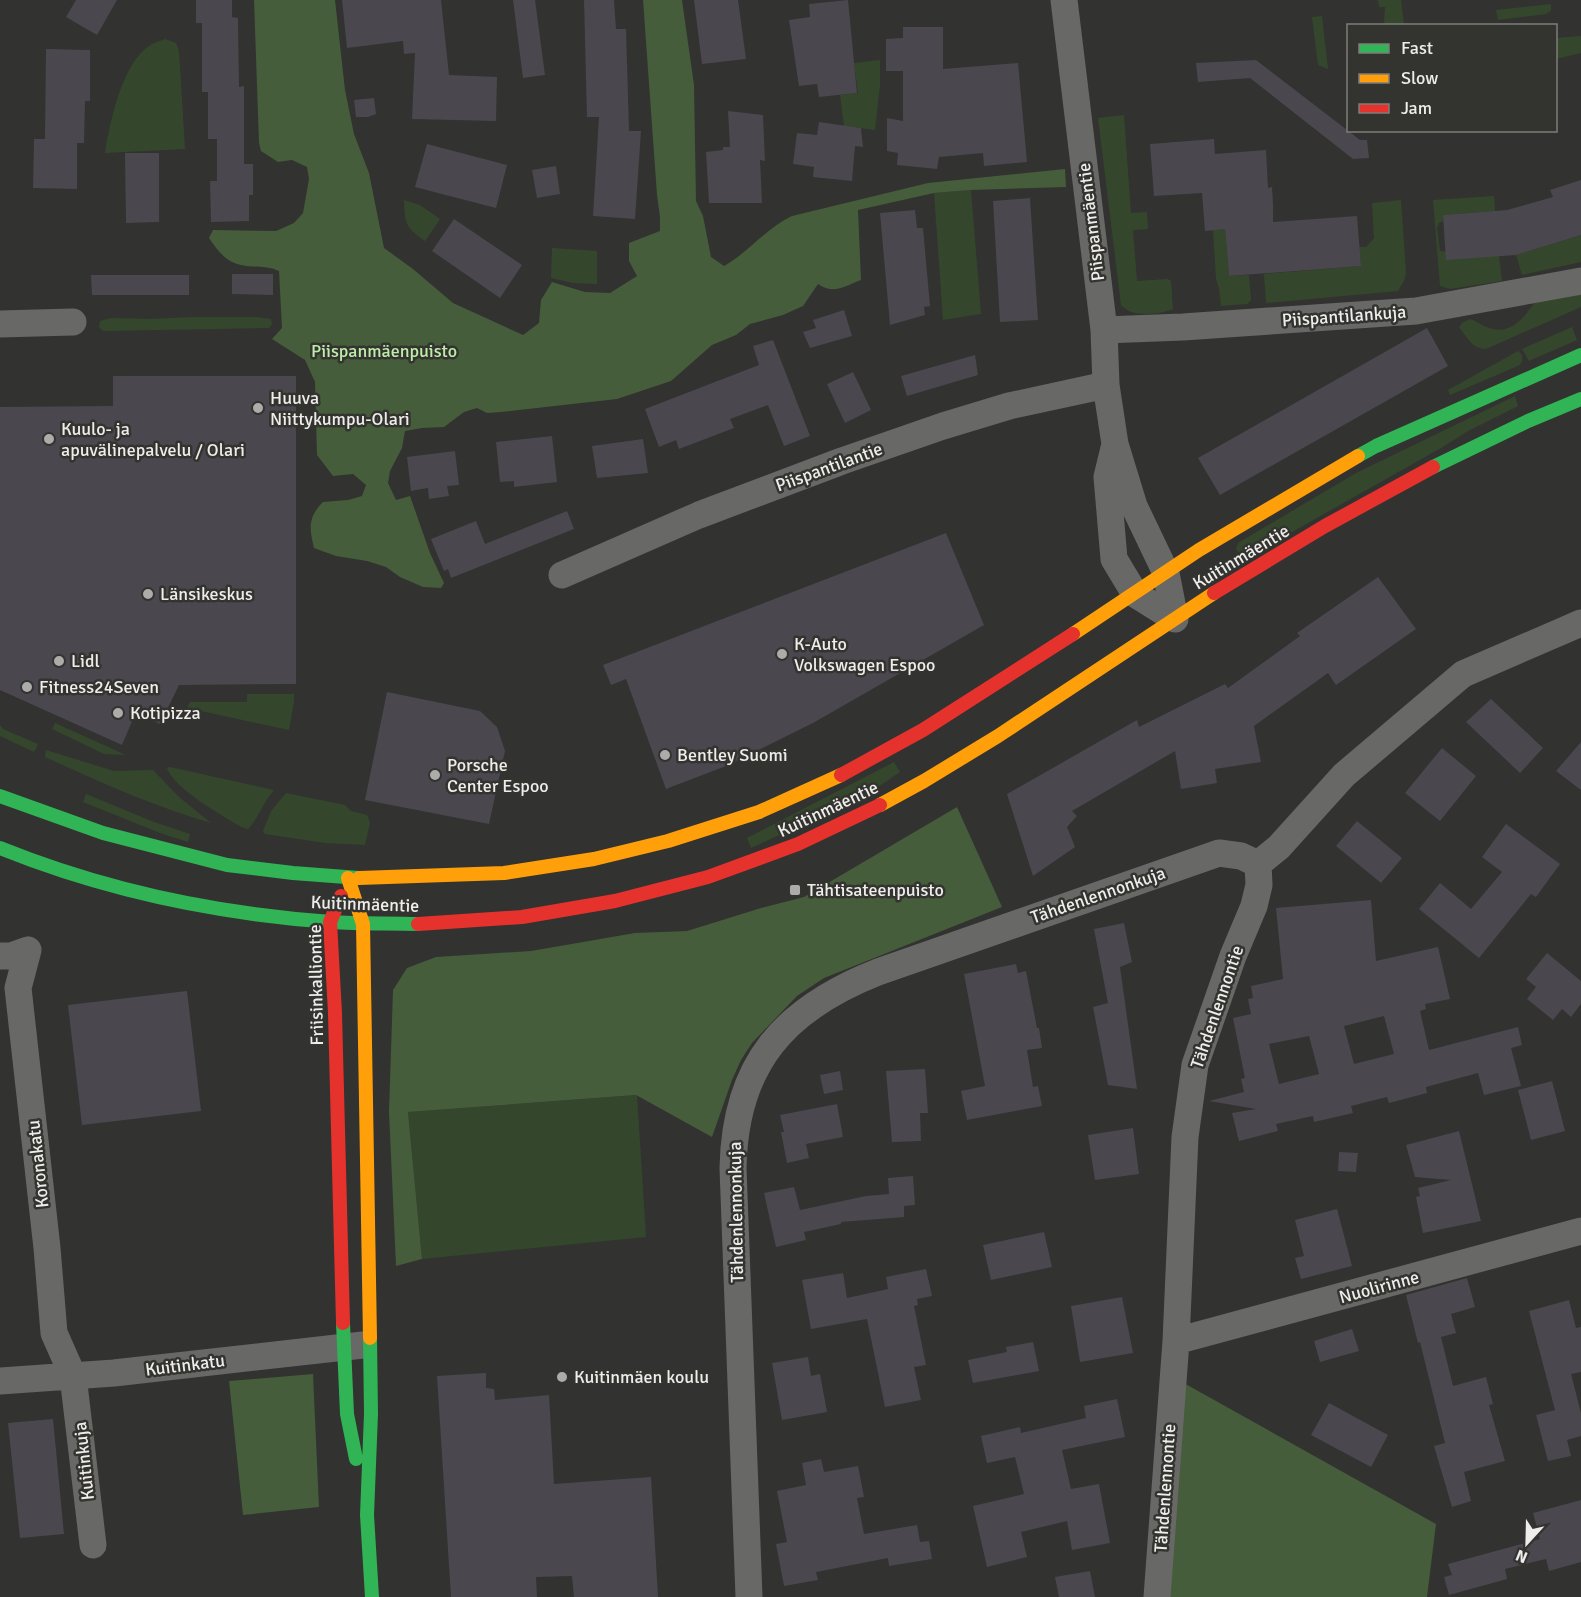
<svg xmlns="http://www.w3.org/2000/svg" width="1581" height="1597" viewBox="0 0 1581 1597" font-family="Signika,sans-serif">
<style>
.green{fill:#34472c}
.forest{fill:#455d3a}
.building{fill:#4b474e;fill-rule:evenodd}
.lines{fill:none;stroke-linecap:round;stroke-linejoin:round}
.street{stroke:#686867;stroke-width:27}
.fast{stroke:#30b455;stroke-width:14}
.slow{stroke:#ff9f0a;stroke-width:14}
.jam{stroke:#e5322d;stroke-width:14}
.poi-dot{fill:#acacaa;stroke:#33332f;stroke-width:2}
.labels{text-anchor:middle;stroke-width:5;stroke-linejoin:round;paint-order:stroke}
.street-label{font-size:18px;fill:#eeedeb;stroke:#33332f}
.park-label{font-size:18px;fill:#beedaa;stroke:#33332f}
.poi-label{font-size:18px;fill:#eeedeb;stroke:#33332f;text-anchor:start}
</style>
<rect width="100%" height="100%" fill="#323230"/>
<!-- green -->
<path class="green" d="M 1378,0 L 1401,0 L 1404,25 L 1394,24 L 1388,25 L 1384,23 L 1385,7 L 1379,7 Z
M 1551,4 L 1551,11 L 1546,14 L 1498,20 L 1496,10 Z
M 1322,16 L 1328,69 L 1318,65 L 1312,17 Z
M 1581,36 L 1581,53 L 1556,59 L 1556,38 Z
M 165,39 L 176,43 L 179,51 L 185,149 L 105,153 C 110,122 122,61 152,44 C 156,42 161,41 165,39 Z
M 880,60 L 880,85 L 875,130 L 844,126 L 840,95 L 858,93 L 854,63 Z
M 1124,115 L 1131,213 L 1147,212 L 1148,229 L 1133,230 L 1137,281 L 1168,279 L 1171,281 L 1173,309 C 1163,314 1139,316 1129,311 C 1126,309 1123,307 1121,305 L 1098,118 Z
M 971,190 L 981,314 L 943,320 L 934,193 Z
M 1494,196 L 1495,211 L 1443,215 L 1443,221 L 1439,223 L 1437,228 L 1440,251 L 1499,256 L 1502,281 L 1450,289 L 1440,286 L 1433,200 Z
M 404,200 L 420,205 L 440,219 L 425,241 C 405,227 405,224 404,200 Z
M 1401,200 L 1406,273 L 1404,281 L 1398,291 L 1266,303 L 1264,274 L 1361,266 L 1359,247 L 1366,247 L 1374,238 L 1372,203 Z
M 1225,229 L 1229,276 L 1249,275 L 1251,300 L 1247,304 L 1221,306 L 1219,288 L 1216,279 L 1213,230 Z
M 1581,235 L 1581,262 L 1522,275 L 1516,255 Z
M 552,248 L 597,251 L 597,284 L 573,283 L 551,278 Z
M 1581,289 L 1581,307 L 1486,349 C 1472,349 1467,337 1459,327 L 1462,323 L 1470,319 C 1476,321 1481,325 1487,327 C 1510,337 1525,317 1536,300 Z
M 192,317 L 256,317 L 271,319 L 272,324 L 269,328 L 103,331 L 99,327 L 100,321 L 111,318 L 150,319 Z
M 1572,327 L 1577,340 L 1529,361 L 1522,349 Z
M 1518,351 L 1522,355 L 1522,361 L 1520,365 L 1450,395 L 1448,390 Z
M 1515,396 L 1518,406 L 1468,431 L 1441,448 L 1246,558 L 1241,556 L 1236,549 L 1238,543 L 1356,473 Z
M 247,694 L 294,694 L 294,701 L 289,730 L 187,708 L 190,702 L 247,702 Z
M 55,723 L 126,755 L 104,754 L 52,729 Z
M 0,725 L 3,729 L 38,744 L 34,752 L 0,736 Z
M 46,750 L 114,771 L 153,770 L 179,797 L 211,823 C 153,806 99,782 45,757 Z
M 894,762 L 900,772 L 868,794 L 751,848 L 747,838 Z
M 170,767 L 274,790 C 263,802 259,818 248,829 L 241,827 C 222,815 174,789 167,768 Z
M 286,793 L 345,805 L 351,811 L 367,815 L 370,823 L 365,845 L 325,843 L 265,834 L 263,831 L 271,811 Z
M 86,794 L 154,822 L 190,834 L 188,842 L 160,833 L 83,802 Z
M 637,1095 L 646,1237 L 422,1259 L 408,1112 Z"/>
<!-- forest -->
<path class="forest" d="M 254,0 L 335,0 L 345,90 L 354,134 L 369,173 L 384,248 L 413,269 L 453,303 L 523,335 L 539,323 L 541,300 L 552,282 L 585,292 L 610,293 L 637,276 L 629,261 L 629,243 L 660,231 L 660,217 L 657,195 L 643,0 L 682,0 L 694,85 L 696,201 L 703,216 L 711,257 L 724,266 C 749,252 766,228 792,216 L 928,183 L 1065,169 L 1066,187 L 971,190 L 934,193 L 858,210 L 861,280 C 845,286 834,295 818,284 L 803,306 L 783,315 L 750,324 L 736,335 L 712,345 L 671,381 L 617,399 L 501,412 L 487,413 L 477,408 L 464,412 L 444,427 L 422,428 L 405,431 L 402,448 L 390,471 L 388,483 L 396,500 L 410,496 L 430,553 L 444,583 L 441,588 L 423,587 L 400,577 L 386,567 L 367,561 L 336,556 L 314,548 C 309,528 308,517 323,502 L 348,500 L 362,496 L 366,485 L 353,474 L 333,476 L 317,455 L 315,382 L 305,360 L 272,339 L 282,328 L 279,271 C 266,265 255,268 241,265 C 226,262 217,250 209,238 L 213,230 L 276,231 L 294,223 L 303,213 L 309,179 L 307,167 L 292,160 L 278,162 L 261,151 L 259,143 Z
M 957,807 L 1002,907 L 824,978 L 797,996 L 752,1043 L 741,1060 L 732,1080 L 712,1137 L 636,1095 L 408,1112 L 422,1259 L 396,1266 L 389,1112 L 393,990 L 407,968 L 436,957 L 531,951 L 635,933 L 687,931 L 761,908 L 804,897 Z
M 313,1374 L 319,1507 L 243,1515 L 229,1381 Z
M 1182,1382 L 1436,1524 L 1427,1597 L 1167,1597 Z"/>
<!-- building -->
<path class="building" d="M 76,0 L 117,0 L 97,35 L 66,17 Z
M 196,0 L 232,0 L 232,17 L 238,18 L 239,87 L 244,86 L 244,164 L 253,164 L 253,195 L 249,195 L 249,221 L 211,222 L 210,181 L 217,181 L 217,139 L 208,139 L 208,92 L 202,92 L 202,23 L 196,23 Z
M 342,0 L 441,0 L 449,75 L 497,77 L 496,121 L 412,119 L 415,53 L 404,54 L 403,41 L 347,48 Z
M 513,0 L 535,0 L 545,75 L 523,78 Z
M 584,0 L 614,0 L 616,29 L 626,29 L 629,131 L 641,131 L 635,219 L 593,216 L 599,117 L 587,117 Z
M 694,0 L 738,0 L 746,59 L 702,64 Z
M 848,0 L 857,93 L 819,97 L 817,84 L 799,86 L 789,20 L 810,17 L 809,4 Z
M 903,27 L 943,27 L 943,69 L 1018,63 L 1027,162 L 984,166 L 983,153 L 939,157 L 937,169 L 897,165 L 898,153 L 887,151 L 887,118 L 903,121 L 903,71 L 886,71 L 886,39 L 903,38 Z
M 46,49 L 90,50 L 90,101 L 85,101 L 84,143 L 77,143 L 77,189 L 33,188 L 34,139 L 45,139 Z
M 1256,60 L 1360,140 L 1367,140 L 1369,158 L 1353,159 L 1250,78 L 1198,82 L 1196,63 Z
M 374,98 L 376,114 L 368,117 L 356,117 L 354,100 Z
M 728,111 L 763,115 L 765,161 L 760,160 L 762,203 L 709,203 L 706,152 L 723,150 L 723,147 L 730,147 Z
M 819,122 L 861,128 L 863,147 L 855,146 L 852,181 L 813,177 L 814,167 L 793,164 L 797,133 L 817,135 Z
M 1214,139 L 1215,154 L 1266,150 L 1268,188 L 1272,187 L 1273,204 L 1273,222 L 1357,216 L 1361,266 L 1229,276 L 1225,229 L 1205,231 L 1202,193 L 1154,196 L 1150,144 Z
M 427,144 L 507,165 L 496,208 L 415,187 Z
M 125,153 L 159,153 L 159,222 L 126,223 Z
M 556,166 L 560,194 L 537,198 L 532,170 Z
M 1581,180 L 1581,235 L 1516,255 L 1446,260 L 1443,215 L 1507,210 L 1553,197 L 1550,190 Z
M 1030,198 L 1038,320 L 1000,322 L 993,201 Z
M 915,210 L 917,228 L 923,228 L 930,306 L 924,307 L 925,315 L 890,325 L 880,213 Z
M 454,219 L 522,265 L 500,298 L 432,251 Z
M 232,274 L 273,274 L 273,295 L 232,294 Z
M 91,275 L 189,275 L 189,295 L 92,295 Z
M 844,310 L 852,336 L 810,348 L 803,332 L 816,328 L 813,320 Z
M 1427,328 L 1448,366 L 1220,495 L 1198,458 Z
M 773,340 L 810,436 L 784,446 L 768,405 L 730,419 L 734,428 L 679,449 L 676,440 L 659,447 L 645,409 L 759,365 L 753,346 Z
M 975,355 L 978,375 L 907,396 L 901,376 Z
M 853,372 L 871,410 L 845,423 L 827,384 Z
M 113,376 L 296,376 L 296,684 L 179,685 L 160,724 L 136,712 L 122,745 L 0,690 L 0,407 L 113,406 Z
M 552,436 L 557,482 L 514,487 L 514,481 L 500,482 L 496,442 Z
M 643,439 L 648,473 L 597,478 L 592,446 Z
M 455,451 L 459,485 L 447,486 L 449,496 L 429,499 L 428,488 L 411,491 L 407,457 Z
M 567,511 L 574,529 L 451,578 L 448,569 L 444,571 L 431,539 L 476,521 L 485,544 Z
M 946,533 L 984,625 L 813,723 L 726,766 L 666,789 L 626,679 L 611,685 L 603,665 Z
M 1378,577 L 1416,629 L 1336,685 L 1328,673 L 1254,726 L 1261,762 L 1215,769 L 1217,783 L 1181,789 L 1175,751 L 1072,811 L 1077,816 L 1067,827 L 1075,847 L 1033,876 L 1007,794 L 1137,720 L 1139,727 L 1225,684 L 1228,688 L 1300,636 L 1297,633 Z
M 387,692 L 480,711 L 497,727 L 505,751 L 489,824 L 365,800 Z
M 1491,699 L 1543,748 L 1520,773 L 1466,722 Z
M 1581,742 L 1581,790 L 1556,771 Z
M 1442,748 L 1476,776 L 1440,821 L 1405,793 Z
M 1357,821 L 1402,858 L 1381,883 L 1336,846 Z
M 1506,824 L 1560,864 L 1536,897 L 1531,894 L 1479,958 L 1419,909 L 1440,883 L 1471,909 L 1502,872 L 1482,857 Z
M 1371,900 L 1376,961 L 1438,947 L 1450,999 L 1425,1004 L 1426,1009 L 1420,1011 L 1429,1050 L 1518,1027 L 1522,1045 L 1511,1048 L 1521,1086 L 1484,1095 L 1478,1073 L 1426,1087 L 1427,1093 L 1389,1103 L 1387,1097 L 1351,1106 L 1353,1113 L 1314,1122 L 1313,1116 L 1276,1124 L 1278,1131 L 1239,1141 L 1232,1113 L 1256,1109 L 1209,1101 L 1244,1092 L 1241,1079 L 1245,1078 L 1233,1018 L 1251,1014 L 1248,999 L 1253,998 L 1251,986 L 1283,979 L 1276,908 ZM 1384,1016 L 1394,1054 L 1354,1064 L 1344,1026 ZM 1309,1036 L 1319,1074 L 1279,1084 L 1269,1044 Z
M 1124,923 L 1132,962 L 1120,967 L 1137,1089 L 1108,1085 L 1093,1007 L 1108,1003 L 1094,929 Z
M 1547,953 L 1581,981 L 1581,1004 L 1571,1017 L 1562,1009 L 1553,1020 L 1527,999 L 1536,987 L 1526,979 Z
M 1016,964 L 1018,973 L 1026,971 L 1037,1028 L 1039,1028 L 1042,1048 L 1027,1050 L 1033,1087 L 1038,1086 L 1042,1106 L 967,1120 L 961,1091 L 985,1086 L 964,974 Z
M 187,991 L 201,1111 L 82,1125 L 68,1005 Z
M 925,1069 L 928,1113 L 920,1113 L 921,1141 L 892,1142 L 886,1071 Z
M 840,1071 L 843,1090 L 824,1094 L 820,1075 Z
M 1552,1081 L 1565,1131 L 1531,1140 L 1518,1090 Z
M 837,1104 L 843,1137 L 806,1144 L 809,1158 L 787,1163 L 781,1132 L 784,1132 L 780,1115 Z
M 1133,1128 L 1139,1174 L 1095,1180 L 1088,1135 Z
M 1459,1131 L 1481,1221 L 1423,1233 L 1416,1197 L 1420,1196 L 1418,1188 L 1451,1180 L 1415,1177 L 1406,1145 Z
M 1339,1152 L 1358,1153 L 1356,1172 L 1338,1171 Z
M 913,1176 L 915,1205 L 904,1206 L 904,1217 L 841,1222 L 841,1224 L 804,1232 L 806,1240 L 776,1247 L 764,1193 L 794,1187 L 800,1210 L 866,1196 L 889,1194 L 888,1178 Z
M 1337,1209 L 1352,1266 L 1301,1279 L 1295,1258 L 1304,1256 L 1295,1220 Z
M 1044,1232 L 1052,1267 L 991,1280 L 983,1245 Z
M 926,1269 L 932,1296 L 917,1299 L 918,1305 L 914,1306 L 926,1365 L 914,1367 L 921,1400 L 885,1407 L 867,1319 L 811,1329 L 802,1280 L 843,1273 L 847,1298 L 888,1289 L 886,1277 Z
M 1467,1278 L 1475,1307 L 1451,1314 L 1456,1333 L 1441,1337 L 1453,1386 L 1486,1377 L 1493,1404 L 1489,1405 L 1505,1461 L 1464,1472 L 1471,1501 L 1452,1507 L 1434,1446 L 1445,1443 L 1420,1342 L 1418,1343 L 1406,1295 Z
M 1122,1297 L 1133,1353 L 1080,1362 L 1071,1306 Z
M 1569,1300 L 1576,1328 L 1581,1327 L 1581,1372 L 1571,1374 L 1581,1413 L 1581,1436 L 1567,1440 L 1571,1456 L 1548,1461 L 1536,1415 L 1555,1410 L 1529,1311 Z
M 1352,1329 L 1359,1351 L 1320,1362 L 1314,1341 Z
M 1033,1342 L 1039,1371 L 973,1383 L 968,1360 L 1007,1352 L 1006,1347 Z
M 808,1357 L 811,1376 L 820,1374 L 827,1412 L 782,1420 L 772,1363 Z
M 486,1373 L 486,1388 L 494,1389 L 495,1400 L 549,1395 L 554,1484 L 651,1477 L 658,1597 L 574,1597 L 572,1576 L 536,1577 L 537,1597 L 451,1597 L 437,1376 Z
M 1117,1399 L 1125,1437 L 1062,1450 L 1071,1489 L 1099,1484 L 1110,1543 L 1072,1550 L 1067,1521 L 1021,1532 L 1027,1557 L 987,1567 L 973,1506 L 1024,1494 L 1015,1457 L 987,1463 L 981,1436 L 1020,1427 L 1021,1433 L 1086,1418 L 1084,1406 Z
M 1329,1403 L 1388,1435 L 1371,1467 L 1311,1435 Z
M 53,1419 L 64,1534 L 20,1538 L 8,1423 Z
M 821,1459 L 824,1472 L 858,1466 L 864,1497 L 857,1498 L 864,1534 L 917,1525 L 920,1542 L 929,1541 L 932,1559 L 889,1566 L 888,1558 L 816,1572 L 818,1580 L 784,1586 L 776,1544 L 787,1542 L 777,1491 L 806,1485 L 802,1463 Z
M 1581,1500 L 1581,1562 L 1549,1571 L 1546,1559 L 1505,1569 L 1507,1579 L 1449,1595 L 1444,1577 L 1452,1575 L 1448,1564 L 1540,1539 L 1533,1513 Z
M 1090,1571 L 1095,1597 L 1059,1597 L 1055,1577 Z"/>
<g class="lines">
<!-- street -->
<path class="street" d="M 1064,0 L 1104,330 L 1106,385 L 1115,444 L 1134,506 L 1166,573 L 1175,619
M 0,324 L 73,322
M 1104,330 L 1183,327 L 1416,311 L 1581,281
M 1115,444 L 1107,477 L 1114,559 L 1135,594 L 1175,619
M 562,575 L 699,515 L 842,461 L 943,426 L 1009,406 L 1106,385
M 28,950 L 18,988 L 47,1248 L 54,1333 L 73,1376 L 93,1545
M 0,956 L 11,956 L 28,950
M 1176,1341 L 1581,1231
M 0,1381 L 114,1373 L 363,1345
M 749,1597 L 733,1168 C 735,1064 784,1009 878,972 L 1219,853 L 1241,856 L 1258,864
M 1157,1597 L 1176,1341 L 1185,1137 L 1195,1065 L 1233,956 L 1254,906 L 1259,885 L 1258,864 L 1279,847 L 1344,775 L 1463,674 L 1581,623"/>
<!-- fast -->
<path class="fast" d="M 1358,456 L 1376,446 L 1581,355
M 1433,467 L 1528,421 L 1581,399
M 0,796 L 103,833 L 227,865 L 293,873 L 359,878
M 0,848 C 104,890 219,914 331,922 C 360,924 389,923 418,924
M 343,1323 L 347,1414 L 356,1459
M 370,1338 L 371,1414 L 367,1515 L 372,1597"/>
<!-- slow -->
<path class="slow" d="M 1073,634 L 1199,550 L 1358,456
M 880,805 L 924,781 L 998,736 L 1214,593
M 348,878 L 363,924 L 370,1338
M 359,878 L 504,873 L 594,859 L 668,841 L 759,812 L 841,775"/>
<!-- jam -->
<path class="jam" d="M 1214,593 L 1325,526 L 1433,467
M 841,775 L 923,730 L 1073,634
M 341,896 L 330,922 L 335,1013 L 343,1323
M 418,924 L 522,917 L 615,901 L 708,877 L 798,844 L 880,805"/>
</g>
<!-- markers -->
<g class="poi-dot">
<circle cx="258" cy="408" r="6"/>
<circle cx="49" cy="439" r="6"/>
<circle cx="148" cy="594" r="6"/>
<circle cx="782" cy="654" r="6"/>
<circle cx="59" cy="661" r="6"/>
<circle cx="27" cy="687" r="6"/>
<circle cx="118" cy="713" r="6"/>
<circle cx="665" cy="755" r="6"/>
<circle cx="435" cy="775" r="6"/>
<rect x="789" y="884" width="12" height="12" rx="3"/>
<circle cx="562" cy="1377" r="6"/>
</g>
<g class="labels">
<!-- street labels -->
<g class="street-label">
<text transform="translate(1091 222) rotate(-97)" y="6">Piispanmäentie</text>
<text transform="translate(1344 316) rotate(-4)" y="6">Piispantilankuja</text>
<text transform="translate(829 467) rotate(-20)" y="6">Piispantilantie</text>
<text transform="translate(1241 557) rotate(-31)" y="6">Kuitinmäentie</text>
<text transform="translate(828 809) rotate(-25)" y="6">Kuitinmäentie</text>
<text transform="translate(1098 895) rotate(-19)" y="6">Tähdenlennonkuja</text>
<text transform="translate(365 904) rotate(2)" y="6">Kuitinmäentie</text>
<text transform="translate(316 985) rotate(-91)" y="6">Friisinkalliontie</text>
<text transform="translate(1217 1007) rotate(-71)" y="6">Tähdenlennontie</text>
<text transform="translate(38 1164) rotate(-96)" y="6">Koronakatu</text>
<text transform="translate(736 1212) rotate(-91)" y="6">Tähdenlennonkuja</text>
<text transform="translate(1379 1287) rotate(-15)" y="6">Nuolirinne</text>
<text transform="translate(185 1365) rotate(-7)" y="6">Kuitinkatu</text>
<text transform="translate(84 1461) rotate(-96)" y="6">Kuitinkuja</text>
<text transform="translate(1165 1488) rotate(-86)" y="6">Tähdenlennontie</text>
</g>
<!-- park labels -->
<g class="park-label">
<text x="384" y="357">Piispanmäenpuisto</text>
</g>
<!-- poi labels -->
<g class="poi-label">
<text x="270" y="404">Huuva<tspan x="270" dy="21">Niittykumpu-Olari</tspan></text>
<text x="61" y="435">Kuulo- ja<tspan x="61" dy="21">apuvälinepalvelu / Olari</tspan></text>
<text x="160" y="600">Länsikeskus</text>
<text x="794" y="650">K-Auto<tspan x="794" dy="21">Volkswagen Espoo</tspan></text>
<text x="71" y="667">Lidl</text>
<text x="39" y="693">Fitness24Seven</text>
<text x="130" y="719">Kotipizza</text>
<text x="677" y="761">Bentley Suomi</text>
<text x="447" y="771">Porsche<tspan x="447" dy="21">Center Espoo</tspan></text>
<text x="807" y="896">Tähtisateenpuisto</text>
<text x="574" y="1383">Kuitinmäen koulu</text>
</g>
</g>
<!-- legend -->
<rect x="1347" y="24" width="210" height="108" fill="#33332f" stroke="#7e7d7a" stroke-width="1.5"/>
<rect x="1359" y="44" width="30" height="9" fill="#30b455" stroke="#7e7d7a" stroke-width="1.5"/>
<text x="1401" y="54" font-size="18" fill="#eeedeb">Fast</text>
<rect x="1359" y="74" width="30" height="9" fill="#ff9f0a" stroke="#7e7d7a" stroke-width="1.5"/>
<text x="1401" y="84" font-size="18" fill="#eeedeb">Slow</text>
<rect x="1359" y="104" width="30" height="9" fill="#e5322d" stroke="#7e7d7a" stroke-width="1.5"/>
<text x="1401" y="114" font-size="18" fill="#eeedeb">Jam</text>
<!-- north arrow -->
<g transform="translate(1527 1543) rotate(202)" stroke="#33332f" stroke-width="4.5" paint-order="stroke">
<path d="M0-4.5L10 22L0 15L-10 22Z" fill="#eeedeb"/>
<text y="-9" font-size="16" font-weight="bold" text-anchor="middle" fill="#eeedeb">N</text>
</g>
</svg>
